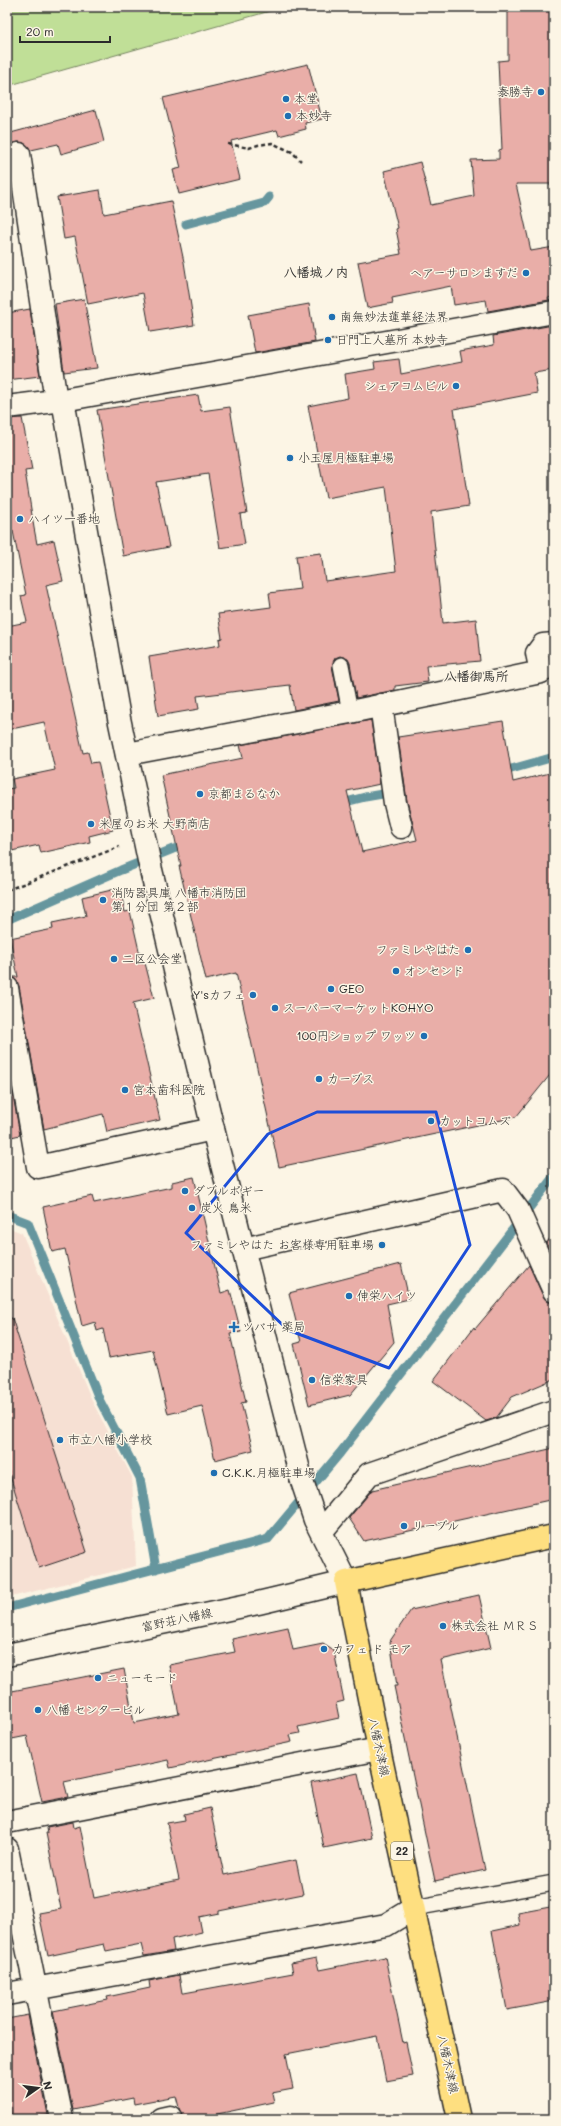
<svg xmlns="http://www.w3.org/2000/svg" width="561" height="2126" viewBox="0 0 561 2126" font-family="Mali,'Klee One',sans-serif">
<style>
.built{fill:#f6e0d3}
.green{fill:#c0df97;stroke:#768561}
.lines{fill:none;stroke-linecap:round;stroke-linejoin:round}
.stream{stroke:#66969e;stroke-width:9}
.building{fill:#e9aea8;stroke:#2b2b2b}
.service-casing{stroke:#2b2b2b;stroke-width:18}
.minor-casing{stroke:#2b2b2b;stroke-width:25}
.tertiary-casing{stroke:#2b2b2b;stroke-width:25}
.secondary-casing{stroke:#2b2b2b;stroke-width:25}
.primary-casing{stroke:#2b2b2b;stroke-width:25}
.path{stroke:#2b2b2b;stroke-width:2.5;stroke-dasharray:4 3;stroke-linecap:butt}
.service{stroke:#fcf5e5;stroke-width:15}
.minor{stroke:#fcf5e5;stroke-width:22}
.tertiary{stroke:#fcf5e5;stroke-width:22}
.secondary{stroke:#fcf5e5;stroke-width:22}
.primary{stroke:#fedf80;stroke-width:22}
.marked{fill:none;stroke:#1d4ed8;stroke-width:3;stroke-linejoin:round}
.poi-dot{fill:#1f6fb2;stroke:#fcf5e5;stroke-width:1.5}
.labels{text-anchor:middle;stroke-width:3;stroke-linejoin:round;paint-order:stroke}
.shield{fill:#fcf5e5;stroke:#6a6863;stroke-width:1}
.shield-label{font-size:11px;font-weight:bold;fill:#2b2b2b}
.poi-label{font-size:12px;fill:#2b2b2b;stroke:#fcf5e5;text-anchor:start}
.street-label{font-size:12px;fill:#2b2b2b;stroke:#fcf5e5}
.neighbourhood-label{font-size:13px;font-weight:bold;fill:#2b2b2b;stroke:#fcf5e5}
</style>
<rect width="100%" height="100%" fill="#fcf5e5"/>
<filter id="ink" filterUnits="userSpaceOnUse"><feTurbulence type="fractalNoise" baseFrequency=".025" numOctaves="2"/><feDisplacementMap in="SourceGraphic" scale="8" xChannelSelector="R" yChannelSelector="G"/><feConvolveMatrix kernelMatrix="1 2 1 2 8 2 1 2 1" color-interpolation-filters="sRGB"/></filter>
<g filter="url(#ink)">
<!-- built -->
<path class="built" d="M 7,1227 L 22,1233 L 93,1403 L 132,1477 L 136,1566 L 7,1598 Z"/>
<!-- green -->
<path class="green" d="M 7,7 L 284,7 L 7,86 Z"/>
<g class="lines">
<!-- stream -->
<path class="stream" d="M 186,224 L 264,203 L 269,197
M 501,772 L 554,757
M 338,804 L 365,797 L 417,788
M 7,920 L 121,870 L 173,849 L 189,845
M 7,1215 L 28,1223 L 100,1401 L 140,1478 L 156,1569
M 7,1608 L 268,1539 L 340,1453 L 554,1176"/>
</g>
<!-- building -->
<path class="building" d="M 508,7 L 551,7 L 552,33 L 554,32 L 554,184 L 516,184 L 531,251 L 554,247 L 554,297 L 548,298 L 549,300 L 488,311 L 486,300 L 454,305 L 451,286 L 392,298 L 393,303 L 367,308 L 358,262 L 401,254 L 396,229 L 398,228 L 384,171 L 420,162 L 431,205 L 474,196 L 471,160 L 499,159 L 499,150 L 502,149 L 498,61 L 508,60 Z
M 308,64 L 322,119 L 305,123 L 306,129 L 279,136 L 277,130 L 231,141 L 240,179 L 179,194 L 173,170 L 181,168 L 163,98 Z
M 96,110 L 104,142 L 61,154 L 58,144 L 31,150 L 24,143 L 18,142 L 11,144 L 7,152 L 7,134 Z
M 100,190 L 104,214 L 171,201 L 184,262 L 194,325 L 150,332 L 143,293 L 88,304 L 75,237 L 64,239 L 57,197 Z
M 84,299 L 97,368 L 64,372 L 55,304 Z
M 309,304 L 315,342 L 255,353 L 248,315 Z
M 30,309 L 40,376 L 7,380 L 7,313 Z
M 553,325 L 554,370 L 534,373 L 537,393 L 454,409 L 469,506 L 431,512 L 443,623 L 476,619 L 480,661 L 426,666 L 428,682 L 395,686 L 395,690 L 356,698 L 350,663 L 348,659 L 340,656 L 335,658 L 332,666 L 339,701 L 294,710 L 290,685 L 197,696 L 199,709 L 158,716 L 149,657 L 220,645 L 219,639 L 222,638 L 218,614 L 271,607 L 269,593 L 300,589 L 296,556 L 321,553 L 325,581 L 396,571 L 386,487 L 326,498 L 308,406 L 348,398 L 345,374 L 375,369 L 374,362 L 399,359 L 401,374 L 462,362 L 460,351 L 494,345 L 493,336 Z
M 198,395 L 201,411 L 230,407 L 247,513 L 240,514 L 245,544 L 220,548 L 208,474 L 156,482 L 169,547 L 123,556 L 97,410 Z
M 22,418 L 32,470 L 25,471 L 34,528 L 37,544 L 54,540 L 63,581 L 46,585 L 83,753 L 88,752 L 91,763 L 98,762 L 113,830 L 89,836 L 90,842 L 41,853 L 39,845 L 7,852 L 7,789 L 14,788 L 12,779 L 55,770 L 44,722 L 7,730 L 7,626 L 27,622 L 21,596 L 26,595 L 13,531 L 7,532 L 7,419 Z
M 371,720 L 380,784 L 347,791 L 362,852 L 417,840 L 407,801 L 398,737 L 503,721 L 513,782 L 554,772 L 554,1070 L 516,1117 L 279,1167 L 236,973 L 206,980 L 179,866 L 181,866 L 161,775 L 243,758 L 240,745 Z
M 120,888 L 125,912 L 130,911 L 142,964 L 145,963 L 154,998 L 133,1003 L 160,1120 L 107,1132 L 103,1114 L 44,1129 L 19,986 L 13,977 L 18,977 L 10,938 L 53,929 L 52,923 L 86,916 L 82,897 Z
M 7,1061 L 20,1135 L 7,1138 Z
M 194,1177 L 221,1293 L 230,1290 L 241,1332 L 230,1334 L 246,1402 L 241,1403 L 253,1450 L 215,1460 L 202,1406 L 168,1414 L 153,1350 L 109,1358 L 103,1329 L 97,1331 L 95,1322 L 82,1326 L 65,1249 L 52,1252 L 43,1207 L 92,1196 L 94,1203 L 172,1187 L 172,1182 Z
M 554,1234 L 554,1260 L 546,1243 Z
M 401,1264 L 409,1299 L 387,1304 L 394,1342 L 350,1395 L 309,1405 L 294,1344 L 301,1342 L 289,1293 Z
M 529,1265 L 543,1296 L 547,1301 L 554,1303 L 554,1379 L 512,1397 L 496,1418 L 486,1421 L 433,1381 L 474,1327 L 475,1329 Z
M 12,1318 L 87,1552 L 39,1568 L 7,1466 L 7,1319 Z
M 554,1448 L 554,1499 L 364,1541 L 349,1518 L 372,1490 Z
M 479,1595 L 491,1648 L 441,1660 L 485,1870 L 435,1881 L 394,1686 L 397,1686 L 390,1641 L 411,1610 Z
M 288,1627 L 293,1650 L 323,1644 L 334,1651 L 344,1701 L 336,1703 L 339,1718 L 298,1727 L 300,1733 L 290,1735 L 292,1742 L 170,1768 L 168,1760 L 64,1782 L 68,1797 L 42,1802 L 27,1736 L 7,1740 L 7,1692 L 124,1669 L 134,1723 L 179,1714 L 169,1665 L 235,1652 L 232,1639 Z
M 358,1773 L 372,1838 L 324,1848 L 311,1783 Z
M 210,1808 L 224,1875 L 296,1860 L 303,1894 L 219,1911 L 219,1913 L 199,1917 L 202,1932 L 172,1939 L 174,1951 L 144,1956 L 141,1944 L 106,1951 L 104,1944 L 48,1956 L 39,1913 L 61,1909 L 46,1833 L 48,1833 L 47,1827 L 73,1822 L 74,1828 L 80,1826 L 94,1898 L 179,1880 L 167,1823 L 185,1820 L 184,1814 Z
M 550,1907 L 554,1925 L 554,2001 L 507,2010 L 492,1931 L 520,1925 L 518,1913 Z
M 385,1957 L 403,2043 L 406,2042 L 413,2076 L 386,2081 L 377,2036 L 286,2054 L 293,2089 L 272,2093 L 274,2102 L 194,2119 L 182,2119 L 176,2096 L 134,2104 L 133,2098 L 73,2110 L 53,2011 L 108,2000 L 107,1997 L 150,1988 L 149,1981 L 179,1975 L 182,1993 L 184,1993 L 293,1973 L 291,1963 L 316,1958 L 319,1970 Z
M 28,2015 L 48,2115 L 41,2116 L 41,2119 L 12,2119 L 7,2093 L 7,2019 Z"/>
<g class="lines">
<!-- service casing -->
<g class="service-casing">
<path id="service" d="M 341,665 L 350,712
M 414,1908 L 554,1883"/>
</g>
<!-- minor casing -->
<g class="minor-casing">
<path id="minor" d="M 19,154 L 56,401
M 7,407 L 63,400 L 554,312
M 381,705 L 395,803 L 401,827
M 127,754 L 350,712 L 541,672 L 537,653 L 543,645 L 554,644
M 7,988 L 38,1167 L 213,1129
M 243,1249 L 503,1190 L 518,1210 L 554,1291
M 322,1531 L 369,1474 L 554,1411
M 7,1822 L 379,1749
M 7,1849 L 62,2119
M 7,1994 L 386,1925 L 414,1908
M 161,2119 L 170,2117"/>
</g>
<!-- tertiary casing -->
<g class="tertiary-casing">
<path id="tertiary" d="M 63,400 L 119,718 L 151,870 L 213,1129 L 301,1478 L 315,1520 L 346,1582"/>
</g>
<!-- secondary casing -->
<g class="secondary-casing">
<path id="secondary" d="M 7,1655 L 258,1603 L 346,1582"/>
</g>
<!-- primary casing -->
<g class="primary-casing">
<path id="primary" d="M 459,2119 L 379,1749 L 346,1582 L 554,1536"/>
</g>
<!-- path -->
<path class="path" d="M 228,144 L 249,148 L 258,145 L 272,143 L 292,152 L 301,161
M 7,890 L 119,847"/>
<!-- service -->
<use href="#service" class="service"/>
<!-- minor -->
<use href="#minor" class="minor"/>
<!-- tertiary -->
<use href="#tertiary" class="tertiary"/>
<!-- secondary -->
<use href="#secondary" class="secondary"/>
<!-- primary -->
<use href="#primary" class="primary"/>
</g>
</g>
<!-- marked area -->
<path class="marked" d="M 317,1112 L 436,1112 L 470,1245 L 389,1368 L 288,1330 L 186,1233 L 268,1134 Z"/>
<!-- markers -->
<g class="poi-dot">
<circle cx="541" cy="92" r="4"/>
<circle cx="286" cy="99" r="4"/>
<circle cx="288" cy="116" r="4"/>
<circle cx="526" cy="273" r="4"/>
<circle cx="332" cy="317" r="4"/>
<circle cx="328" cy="340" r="4"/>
<circle cx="456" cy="386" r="4"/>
<circle cx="290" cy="458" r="4"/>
<circle cx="20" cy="519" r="4"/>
<circle cx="200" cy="794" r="4"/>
<circle cx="91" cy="824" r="4"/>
<circle cx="103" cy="900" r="4"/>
<circle cx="468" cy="950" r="4"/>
<circle cx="114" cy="959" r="4"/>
<circle cx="396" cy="971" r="4"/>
<circle cx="331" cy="989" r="4"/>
<circle cx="253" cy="995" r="4"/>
<circle cx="275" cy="1008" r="4"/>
<circle cx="424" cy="1036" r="4"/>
<circle cx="319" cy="1079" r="4"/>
<circle cx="125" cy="1090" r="4"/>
<circle cx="431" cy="1121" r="4"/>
<circle cx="185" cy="1191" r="4"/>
<circle cx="192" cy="1208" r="4"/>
<circle cx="382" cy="1245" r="4"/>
<circle cx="349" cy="1296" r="4"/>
<path d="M232 1321h4v4h4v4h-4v4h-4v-4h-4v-4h4z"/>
<circle cx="312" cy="1380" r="4"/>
<circle cx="60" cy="1440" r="4"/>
<circle cx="214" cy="1473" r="4"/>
<circle cx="404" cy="1526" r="4"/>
<circle cx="443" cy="1626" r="4"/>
<circle cx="324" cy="1649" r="4"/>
<circle cx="98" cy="1678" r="4"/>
<circle cx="38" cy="1710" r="4"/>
</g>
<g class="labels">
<!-- shield labels -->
<rect class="shield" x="391" y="1842" width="22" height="18" rx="3"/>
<g class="shield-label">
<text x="402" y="1855">22</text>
</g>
<!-- poi labels -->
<g class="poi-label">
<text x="533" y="96" text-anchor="end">泰勝寺</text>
<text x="294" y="103">本堂</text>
<text x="296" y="120">本妙寺</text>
<text x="518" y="277" text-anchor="end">ヘアーサロンますだ</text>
<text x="340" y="321">南無妙法蓮華経法界</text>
<text x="336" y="344">日門上人墓所 本妙寺</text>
<text x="448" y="390" text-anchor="end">シェアコムビル</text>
<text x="298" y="462">小玉屋月極駐車場</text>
<text x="28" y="523">ハイツ一番地</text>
<text x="208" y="798">京都まるなか</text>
<text x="99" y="828">米屋のお米 大野商店</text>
<text x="111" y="897">消防器具庫 八幡市消防団<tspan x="111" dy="14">第１分団 第２部</tspan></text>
<text x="460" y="954" text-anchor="end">ファミレやはた</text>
<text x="122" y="963">二区公会堂</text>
<text x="404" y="975">オンセンド</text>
<text x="339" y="993">GEO</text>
<text x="245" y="999" text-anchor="end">Y'sカフェ</text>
<text x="283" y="1012">スーパーマーケットKOHYO</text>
<text x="416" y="1040" text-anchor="end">100円ショップ ワッツ</text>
<text x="327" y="1083">カーブス</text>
<text x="133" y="1094">宮本歯科医院</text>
<text x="439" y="1125">カットコムズ</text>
<text x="193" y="1195">ダブルボギー</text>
<text x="200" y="1212">炭火 鳥米</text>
<text x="374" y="1249" text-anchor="end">ファミレやはた お客様専用駐車場</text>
<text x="357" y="1300">伸栄ハイツ</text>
<text x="242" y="1331">ツバサ 薬局</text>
<text x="320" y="1384">信栄家具</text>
<text x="68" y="1444">市立八幡小学校</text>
<text x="222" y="1477">C.K.K.月極駐車場</text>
<text x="412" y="1530">リーブル</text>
<text x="451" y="1630">株式会社 ＭＲＳ</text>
<text x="332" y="1653">カフェ ド モア</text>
<text x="106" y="1682">ニューモード</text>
<text x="46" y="1714">八幡 センタービル</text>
</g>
<!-- street labels -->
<g class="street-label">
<text transform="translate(177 1620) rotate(-12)" y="4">富野荘八幡線</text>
<text transform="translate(379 1747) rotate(78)" y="4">八幡木津線</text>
<text transform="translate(448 2064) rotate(78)" y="4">八幡木津線</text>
</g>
<!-- neighbourhood labels -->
<g class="neighbourhood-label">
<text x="316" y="277">八幡城ノ内</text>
<text x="476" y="681">八幡御馬所</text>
</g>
</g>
<!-- margin -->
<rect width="561" height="2126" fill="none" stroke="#fcf5e5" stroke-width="24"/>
<rect x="12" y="12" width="537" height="2102" fill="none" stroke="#2b2b2b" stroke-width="1.5" filter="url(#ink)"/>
<!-- north arrow -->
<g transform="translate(38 2088) rotate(76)" stroke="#fcf5e5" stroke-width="3" paint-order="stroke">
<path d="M0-3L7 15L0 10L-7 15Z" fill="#2b2b2b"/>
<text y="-6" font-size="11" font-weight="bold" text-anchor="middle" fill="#2b2b2b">N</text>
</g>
<!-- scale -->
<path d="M20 36v6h90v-6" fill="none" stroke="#2b2b2b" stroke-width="2"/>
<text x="26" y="36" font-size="12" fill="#2b2b2b" stroke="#fcf5e5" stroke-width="3" paint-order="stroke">20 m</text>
</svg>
